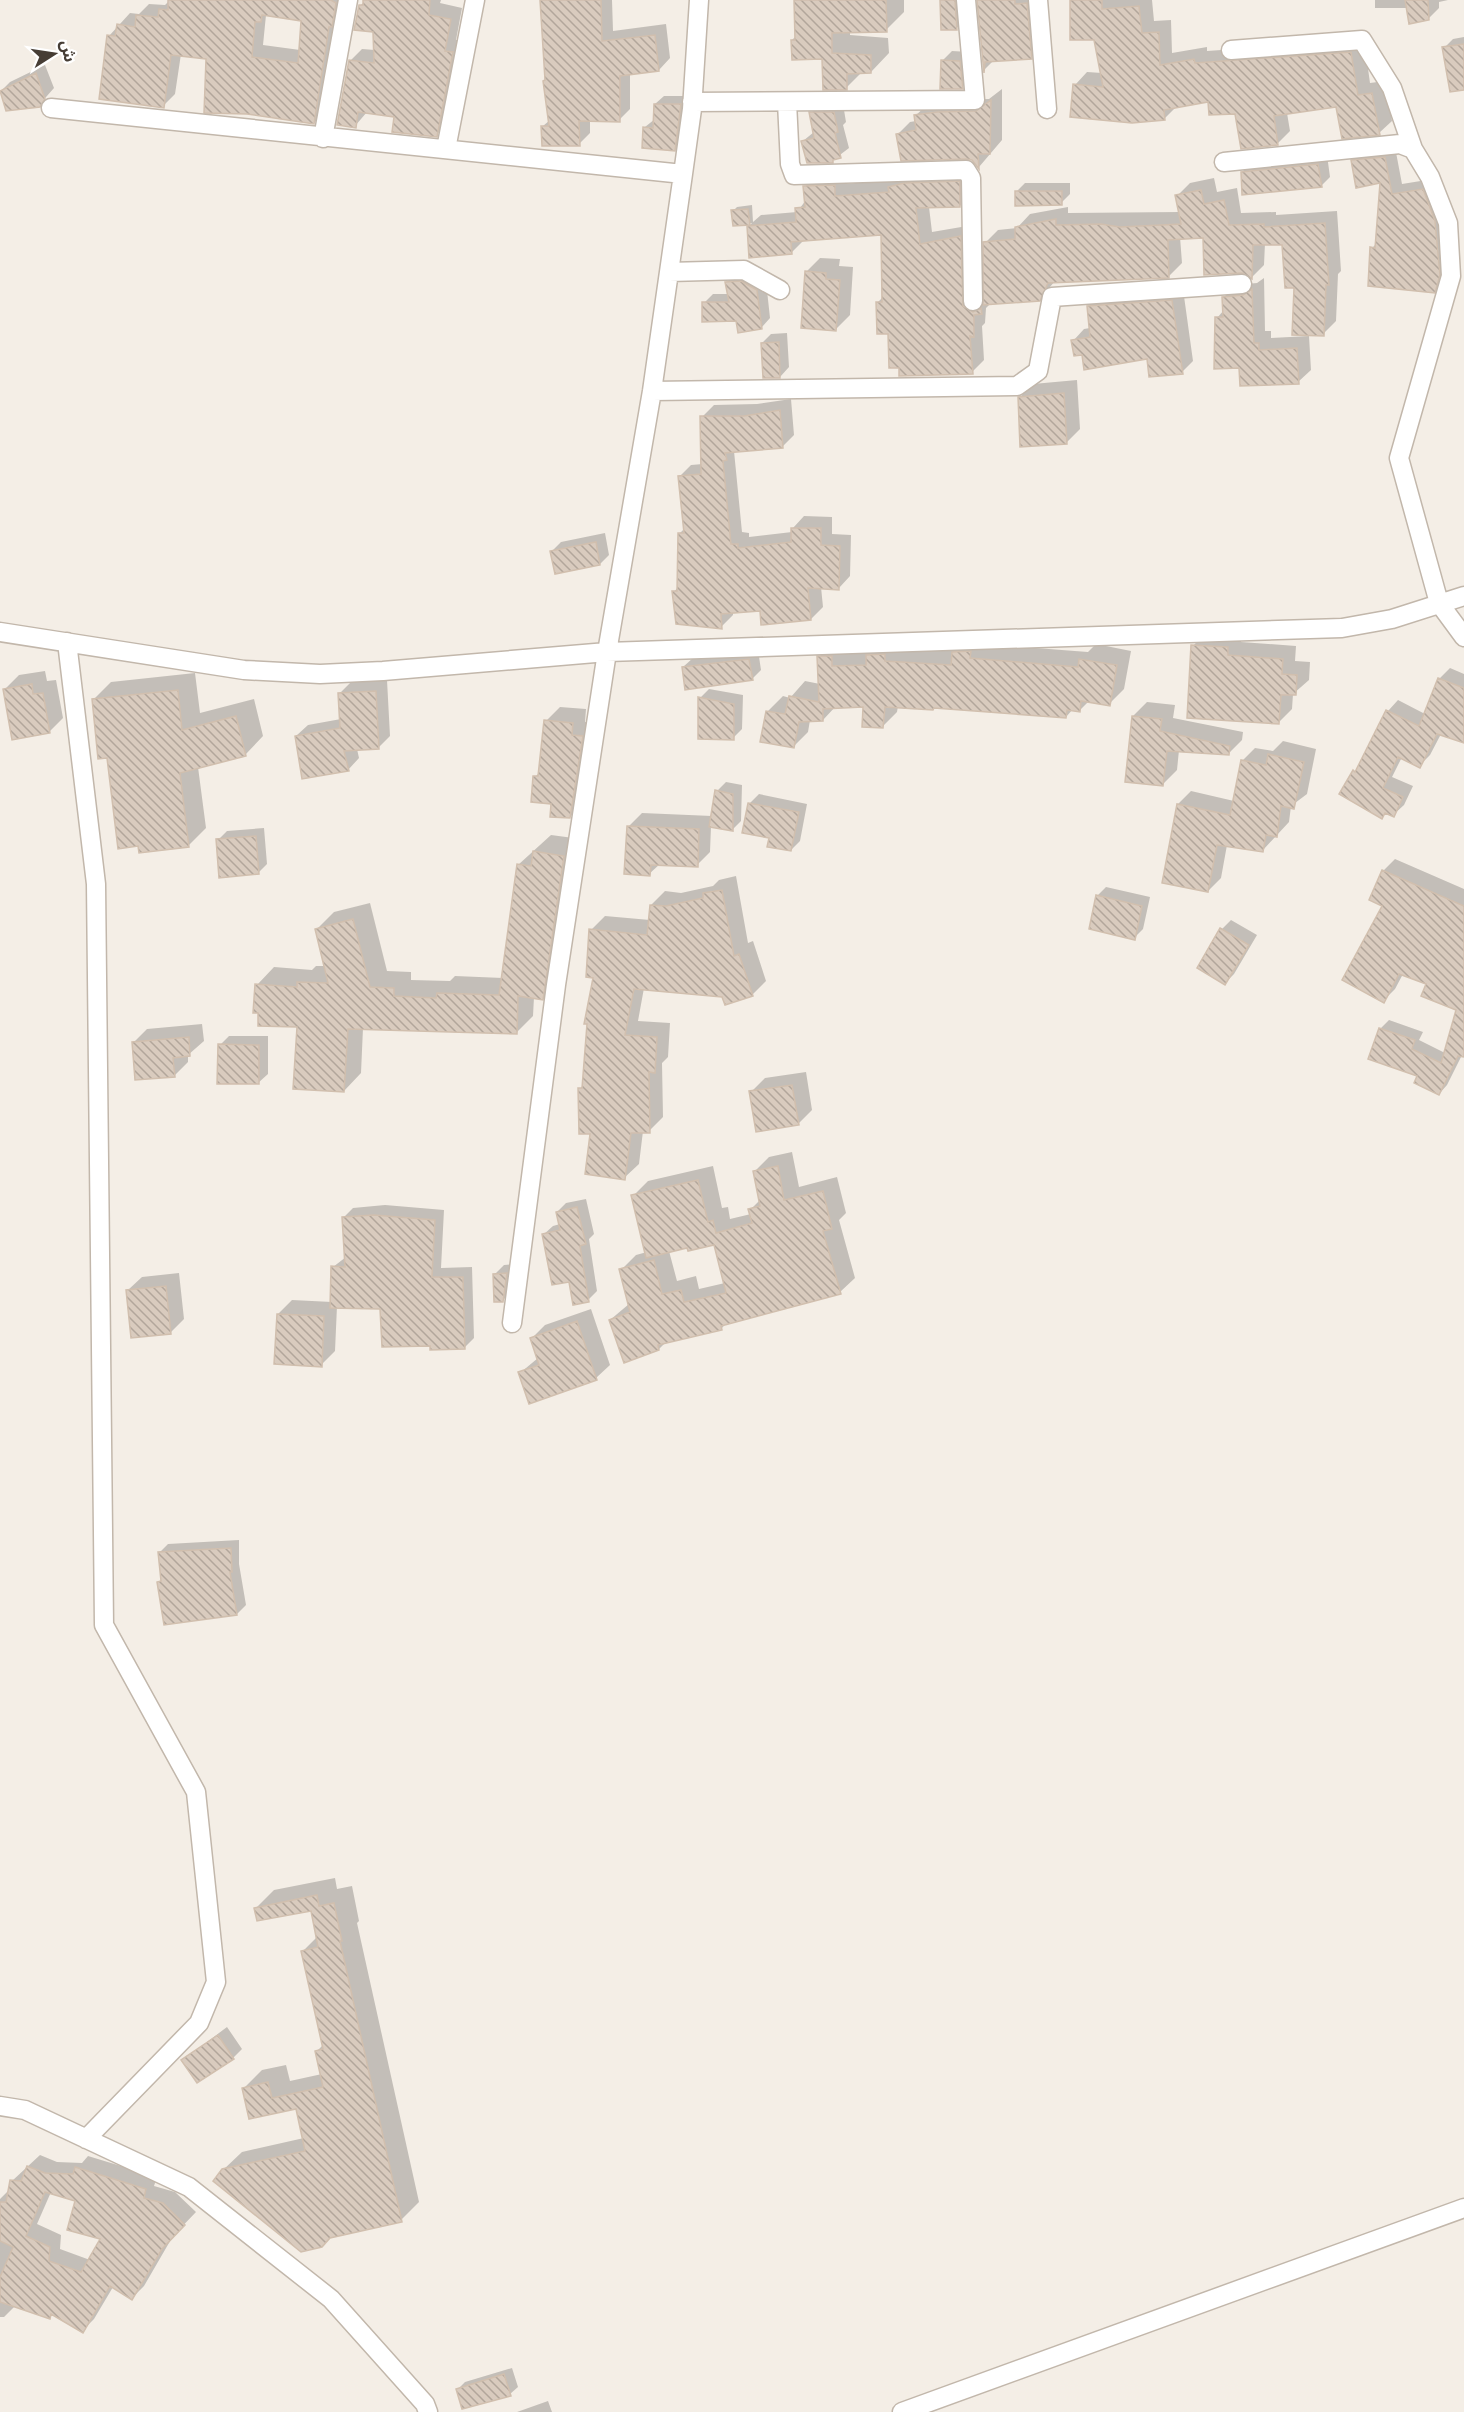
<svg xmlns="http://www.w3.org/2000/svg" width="1464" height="2412" viewBox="0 0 1464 2412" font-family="'Nunito Sans','Noto Sans Arabic',sans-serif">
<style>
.shadow{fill:#0003;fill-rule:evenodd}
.building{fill:url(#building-back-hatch);stroke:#d1bfae;stroke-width:1.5;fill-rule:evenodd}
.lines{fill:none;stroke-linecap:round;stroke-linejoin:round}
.minor-casing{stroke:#c2b7ab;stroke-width:21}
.minor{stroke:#fff;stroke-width:18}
</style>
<defs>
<pattern id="building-back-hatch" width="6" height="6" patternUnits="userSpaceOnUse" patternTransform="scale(1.5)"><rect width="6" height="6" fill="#d9cbbe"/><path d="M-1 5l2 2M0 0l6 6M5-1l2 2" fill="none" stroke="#b2a69b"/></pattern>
</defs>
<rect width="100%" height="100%" fill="#f4eee6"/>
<!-- shadow -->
<path class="shadow" d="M 170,0 L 346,0 L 326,111 L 314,123 L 207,57 L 181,54 L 175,94 L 163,106 L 109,36 L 130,13 L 139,14 L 149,4 L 165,5 ZM 266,15 L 303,20 L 300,50 L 263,45 Z
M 366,0 L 441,0 L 440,3 L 462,8 L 456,40 L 464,41 L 448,123 L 436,135 L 396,116 L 367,112 L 355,126 L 350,61 L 362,49 L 375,50 L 374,30 L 360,6 Z
M 542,0 L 612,0 L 613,31 L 666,24 L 670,58 L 659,70 L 630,73 L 630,109 L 619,120 L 590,120 L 590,133 L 579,144 L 543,126 L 550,120 Z
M 795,0 L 904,0 L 904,12 L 886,30 L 850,31 L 850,35 L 888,38 L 889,53 L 871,72 L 862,72 L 846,88 L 823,58 L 792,40 L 796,36 Z
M 941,0 L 967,0 L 968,16 L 957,28 Z
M 978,0 L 1040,0 L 1043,45 L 1031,57 L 994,60 L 985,69 Z
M 1072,0 L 1152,0 L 1154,21 L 1171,20 L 1172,53 L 1207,47 L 1207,51 L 1364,40 L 1370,83 L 1385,81 L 1392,121 L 1379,133 L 1337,105 L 1287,113 L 1290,131 L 1277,144 L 1237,112 L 1210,101 L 1176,107 L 1165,118 L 1075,85 L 1087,72 L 1102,73 L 1095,39 Z
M 1375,0 L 1448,0 L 1439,2 L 1439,8 L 1428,19 L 1408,8 L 1375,8 Z
M 1464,37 L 1464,89 L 1444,48 L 1453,39 Z
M 952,51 L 969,52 L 971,78 L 962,87 L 943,60 Z
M 45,65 L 54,88 L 39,105 L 1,91 L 10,82 Z
M 1002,89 L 1002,140 L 979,167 L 973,159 L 898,134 L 910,122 L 916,121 L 915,116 L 928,104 L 950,100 L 989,99 Z
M 664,96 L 689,96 L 683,141 L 674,149 L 645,127 L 655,119 L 655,104 Z
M 820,104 L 843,104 L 846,122 L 843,125 L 849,148 L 832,161 L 803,141 L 814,132 L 811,113 Z
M 1395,147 L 1402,184 L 1433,179 L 1447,220 L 1445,280 L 1434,291 L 1372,248 L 1377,243 L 1382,181 L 1353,161 L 1363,150 Z
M 1327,155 L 1330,177 L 1321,186 L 1242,172 L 1251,163 Z
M 972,170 L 972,193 L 960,206 L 929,207 L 932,232 L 973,225 L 975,294 L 985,300 L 985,243 L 998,230 L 1017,228 L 1030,214 L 1068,207 L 1068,213 L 1180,212 L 1177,196 L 1190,183 L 1214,178 L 1217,192 L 1237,188 L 1241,213 L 1276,212 L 1276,215 L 1337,211 L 1341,271 L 1338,274 L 1336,321 L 1323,334 L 1295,286 L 1283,243 L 1265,243 L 1264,265 L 1252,277 L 1205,236 L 1180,237 L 1182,263 L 1169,276 L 1055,281 L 1039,300 L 991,303 L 986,308 L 985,323 L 982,326 L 984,360 L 972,372 L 901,366 L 878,302 L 884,296 L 883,233 L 803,241 L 791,253 L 748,227 L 752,223 L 734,225 L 733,211 L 737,207 L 752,205 L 753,222 L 761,215 L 797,212 L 806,200 L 805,187 L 817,174 L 847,173 L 847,184 Z
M 1025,183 L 1070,183 L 1070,194 L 1061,203 L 1016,192 Z
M 820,258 L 840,259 L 839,266 L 853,267 L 850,315 L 836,329 L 806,272 Z
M 736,273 L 766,281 L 770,318 L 761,328 L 738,320 L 704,303 L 713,294 L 729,294 L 727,282 Z
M 1264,278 L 1265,331 L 1271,331 L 1271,338 L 1309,336 L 1311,370 L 1298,382 L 1241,367 L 1217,318 L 1224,310 L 1224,297 L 1236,285 L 1257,283 Z
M 1183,289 L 1193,361 L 1182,372 L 1148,357 L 1083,353 L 1073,341 L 1084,329 L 1090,328 L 1088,306 L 1100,295 Z
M 787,333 L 789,367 L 780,377 L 762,343 L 771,334 Z
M 1077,380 L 1080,429 L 1066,443 L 1019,398 L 1033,384 Z
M 791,399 L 794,435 L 783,446 L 734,451 L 742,532 L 749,533 L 749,537 L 792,532 L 793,528 L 804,516 L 832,517 L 832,534 L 851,535 L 850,576 L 839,588 L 821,587 L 823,607 L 811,619 L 762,609 L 733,612 L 733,615 L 721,627 L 674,592 L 678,587 L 679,534 L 685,528 L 679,477 L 691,465 L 703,464 L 702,417 L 714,405 L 757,404 Z
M 605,533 L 609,555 L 600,564 L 552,551 L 561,542 Z
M 1206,632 L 1241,634 L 1241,642 L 1296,646 L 1295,661 L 1310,662 L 1309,680 L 1293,694 L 1292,709 L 1278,723 L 1193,646 Z
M 968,637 L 985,644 L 1088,652 L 1096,644 L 1131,651 L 1124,689 L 1109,704 L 1089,701 L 1079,711 L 1073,709 L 1066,717 L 935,706 L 898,706 L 897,712 L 882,727 L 865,705 L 836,706 L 823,720 L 810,720 L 808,732 L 793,747 L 768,711 L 783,696 L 790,698 L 805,681 L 820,684 L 819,657 L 834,642 L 956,650 Z
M 758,650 L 761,670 L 752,679 L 683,667 L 693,658 Z
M 1450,668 L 1464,674 L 1464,741 L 1441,734 L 1430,755 L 1419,766 L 1402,757 L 1392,777 L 1413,786 L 1404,805 L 1393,815 L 1387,812 L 1381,818 L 1341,794 L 1361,764 L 1388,711 L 1398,700 L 1425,714 L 1439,679 Z
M 45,671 L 47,681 L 56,680 L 63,718 L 49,732 L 5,689 L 19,675 Z
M 195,673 L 200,713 L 254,699 L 263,736 L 246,754 L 198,767 L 206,828 L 188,846 L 109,756 L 93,700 L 111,682 Z
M 387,680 L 390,736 L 378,748 L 357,749 L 359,758 L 348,770 L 296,736 L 308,725 L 341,719 L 340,693 L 351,682 Z
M 709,689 L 743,695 L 742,729 L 733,738 L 700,698 Z
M 1147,702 L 1175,705 L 1173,718 L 1243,732 L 1242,740 L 1228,754 L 1179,750 L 1177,770 L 1163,784 L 1133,716 Z
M 560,707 L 586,709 L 585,722 L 596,723 L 584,803 L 570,817 L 553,802 L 535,777 L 541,771 L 546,721 Z
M 1283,741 L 1316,749 L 1307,794 L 1291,806 L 1289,822 L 1263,850 L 1227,845 L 1221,878 L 1208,891 L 1178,804 L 1191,791 L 1234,801 L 1242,761 L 1255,748 L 1273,751 Z
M 726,782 L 742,785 L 741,821 L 732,830 L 711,826 L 710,852 L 697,865 L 660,864 L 649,874 L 629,826 L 642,813 L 712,816 L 717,791 Z
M 759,794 L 807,804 L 800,841 L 791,850 L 771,837 L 750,803 Z
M 264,828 L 267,864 L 258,873 L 218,840 L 227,831 Z
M 551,835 L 581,839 L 559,981 L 542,998 L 534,997 L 533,1016 L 516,1033 L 363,1028 L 361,1073 L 344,1091 L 298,1026 L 257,985 L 274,967 L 312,970 L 316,966 L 326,966 L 317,929 L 334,912 L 370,903 L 387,971 L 411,972 L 411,980 L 450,981 L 455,976 L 503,978 L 518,865 Z
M 1395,859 L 1464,889 L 1464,1056 L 1462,1055 L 1447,1085 L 1439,1094 L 1419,1075 L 1380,1029 L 1389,1020 L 1423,1032 L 1419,1040 L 1445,1053 L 1463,1011 L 1428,984 L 1403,974 L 1395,989 L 1383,1001 L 1383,871 Z
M 736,876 L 748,943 L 753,941 L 766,981 L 752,995 L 723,996 L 644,988 L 638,1021 L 670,1023 L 668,1057 L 662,1063 L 663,1117 L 649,1131 L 643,1131 L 639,1164 L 624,1178 L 591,1132 L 580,1089 L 584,1084 L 594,977 L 591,930 L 605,916 L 650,920 L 651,905 L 665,891 L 681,893 L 713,886 L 719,880 Z
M 1106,887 L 1150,897 L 1143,929 L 1134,938 L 1097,896 Z
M 1231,920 L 1257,935 L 1234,974 L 1225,983 L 1199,968 L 1222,929 Z
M 202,1024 L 204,1041 L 188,1055 L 188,1062 L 174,1076 L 133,1043 L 147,1029 Z
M 229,1036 L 268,1036 L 268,1074 L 258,1083 L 220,1045 Z
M 806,1072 L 812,1110 L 798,1124 L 751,1092 L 765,1078 Z
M 792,1152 L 799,1187 L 837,1177 L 846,1213 L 839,1220 L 855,1278 L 840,1292 L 727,1322 L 722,1328 L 666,1342 L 659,1349 L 610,1320 L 629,1304 L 621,1270 L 636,1255 L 647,1252 L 633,1196 L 648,1181 L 713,1166 L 722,1208 L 728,1207 L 730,1219 L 751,1214 L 750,1210 L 760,1200 L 755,1171 L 769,1157 ZM 715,1243 L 725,1283 L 699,1289 L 696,1276 L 677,1281 L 669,1251 Z
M 586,1199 L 594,1234 L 589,1239 L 597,1291 L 588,1300 L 570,1280 L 543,1235 L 553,1226 L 560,1224 L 557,1212 L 566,1203 Z
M 385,1205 L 444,1210 L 441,1268 L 472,1267 L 474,1338 L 464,1348 L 432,1344 L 382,1308 L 337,1306 L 335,1351 L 321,1365 L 278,1314 L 292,1300 L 332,1302 L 333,1267 L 346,1257 L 343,1218 L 353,1208 Z
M 515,1264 L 512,1291 L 503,1300 L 495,1274 L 504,1265 Z
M 179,1273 L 184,1319 L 170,1333 L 128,1290 L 142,1277 Z
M 591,1309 L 610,1365 L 596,1378 L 520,1373 L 538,1358 L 531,1339 L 545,1325 Z
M 239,1540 L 239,1564 L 246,1605 L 237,1614 L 159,1583 L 162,1579 L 159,1553 L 168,1544 Z
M 335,1878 L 337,1889 L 352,1886 L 359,1921 L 357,1923 L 419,2202 L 401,2220 L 223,2170 L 242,2152 L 304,2138 L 297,2107 L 244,2088 L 262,2070 L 286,2065 L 290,2081 L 322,2074 L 317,2051 L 323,2045 L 303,1951 L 318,1936 L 312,1909 L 256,1908 L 274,1890 Z
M 227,2027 L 242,2049 L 233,2058 L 183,2060 Z
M 40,2155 L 57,2162 L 82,2163 L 88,2156 L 157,2177 L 154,2186 L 175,2192 L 196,2212 L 173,2236 L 144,2286 L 132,2298 L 113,2287 L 94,2319 L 82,2331 L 53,2314 L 49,2318 L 15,2306 L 4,2317 L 0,2317 L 0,2199 L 9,2190 L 12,2181 ZM 51,2192 L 77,2200 L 103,2239 L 90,2260 L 60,2249 L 61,2235 L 37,2224 Z
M 512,2368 L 518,2387 L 510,2394 L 458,2389 L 465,2382 Z
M 548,2401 L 552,2412 L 517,2412 Z"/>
<!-- building -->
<path class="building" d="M 168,0 L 331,0 L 336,3 L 332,27 L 329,27 L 314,124 L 247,114 L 204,113 L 206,59 L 171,55 L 164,108 L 99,99 L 107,35 L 115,36 L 117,24 L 135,27 L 136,15 L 158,17 L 159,9 L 168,10 ZM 262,15 L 301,21 L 298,63 L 252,57 L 255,22 L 261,22 Z
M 363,0 L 430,0 L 429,15 L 451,19 L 445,51 L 453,52 L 437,137 L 392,132 L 394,117 L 358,112 L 356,128 L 337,125 L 349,60 L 374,63 L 373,32 L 354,30 L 359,5 L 363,5 Z
M 540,0 L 601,0 L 602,41 L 655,35 L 659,71 L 620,76 L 620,122 L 579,121 L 580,146 L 542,146 L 541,126 L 549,126 L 543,81 L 545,80 Z
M 794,0 L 886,0 L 887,32 L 832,33 L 832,53 L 871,55 L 871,73 L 847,74 L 847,90 L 823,90 L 822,59 L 792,60 L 791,40 L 795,40 Z
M 940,0 L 955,0 L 957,30 L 941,30 Z
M 977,0 L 1015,0 L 1015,4 L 1027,3 L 1032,59 L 985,62 L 984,73 Z
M 1070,0 L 1102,0 L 1102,9 L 1139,6 L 1142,33 L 1159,32 L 1160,65 L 1194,59 L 1195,63 L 1351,52 L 1358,95 L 1372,93 L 1380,135 L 1342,139 L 1336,107 L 1274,116 L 1278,145 L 1241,149 L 1235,114 L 1209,115 L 1208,102 L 1164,110 L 1165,120 L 1132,123 L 1070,117 L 1073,84 L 1103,87 L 1094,40 L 1070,40 Z
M 1405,0 L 1428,0 L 1429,20 L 1409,24 Z
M 1464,44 L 1464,90 L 1450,92 L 1442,47 Z
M 941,60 L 960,61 L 963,89 L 940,89 Z
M 36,73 L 45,99 L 40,107 L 6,111 L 0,91 Z
M 991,100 L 990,154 L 978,154 L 979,169 L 972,160 L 966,159 L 901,161 L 896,134 L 916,130 L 914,115 L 937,112 L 976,111 Z
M 654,104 L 681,104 L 675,151 L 642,148 L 643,127 L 653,128 Z
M 809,112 L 834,112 L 838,132 L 835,133 L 841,158 L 833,160 L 833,163 L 807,163 L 801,141 L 814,138 Z
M 1385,157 L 1392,194 L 1423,189 L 1435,221 L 1440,275 L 1435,293 L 1368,286 L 1370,247 L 1375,248 L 1380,183 L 1356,188 L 1351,160 Z
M 1318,164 L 1322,187 L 1242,195 L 1241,172 Z
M 960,181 L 960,207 L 916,208 L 920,244 L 961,236 L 963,306 L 973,312 L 981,308 L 982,314 L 974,315 L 974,337 L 970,336 L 973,374 L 899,376 L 899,368 L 889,368 L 888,334 L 877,334 L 876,302 L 882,302 L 881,235 L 791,242 L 792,254 L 749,258 L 747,226 L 796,222 L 795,208 L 805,207 L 803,186 L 835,185 L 835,196 L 889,192 L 888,187 L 904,183 Z
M 1201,190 L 1204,204 L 1224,200 L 1229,225 L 1264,224 L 1264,227 L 1325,223 L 1329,285 L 1326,285 L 1324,336 L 1292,335 L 1294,288 L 1285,288 L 1282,245 L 1253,245 L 1252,279 L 1242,273 L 1204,275 L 1203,238 L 1168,240 L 1169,278 L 1048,283 L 1040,301 L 983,305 L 983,242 L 1015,239 L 1015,227 L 1056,219 L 1056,225 L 1101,224 L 1120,227 L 1181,224 L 1175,195 Z
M 1015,191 L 1062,191 L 1062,205 L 1015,206 Z
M 748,209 L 750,225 L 733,226 L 731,210 Z
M 805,271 L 826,273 L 826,279 L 840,280 L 836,331 L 801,328 Z
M 741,281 L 757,290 L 762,329 L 738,333 L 736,321 L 702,322 L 702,302 L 729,302 L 725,282 Z
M 1252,289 L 1254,343 L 1259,343 L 1259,350 L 1297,348 L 1299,384 L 1240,386 L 1239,368 L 1214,369 L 1215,317 L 1223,317 L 1222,297 L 1243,295 Z
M 1172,300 L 1183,374 L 1149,377 L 1147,359 L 1084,370 L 1082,355 L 1074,356 L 1071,340 L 1090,337 L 1087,306 Z
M 779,342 L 780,378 L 763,378 L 761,343 Z
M 1064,393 L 1067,444 L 1020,447 L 1018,397 Z
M 780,410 L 783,448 L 725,453 L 727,460 L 723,461 L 731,544 L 738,544 L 738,548 L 791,542 L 791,528 L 821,528 L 821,545 L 840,546 L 839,590 L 808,588 L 811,620 L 761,625 L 760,611 L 721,614 L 722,629 L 676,624 L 672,591 L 677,591 L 678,533 L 684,533 L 678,476 L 701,474 L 700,416 L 744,416 Z
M 596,542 L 600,565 L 555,574 L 550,551 Z
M 1191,645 L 1228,647 L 1228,655 L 1283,659 L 1282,674 L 1297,675 L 1296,695 L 1281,695 L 1279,724 L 1187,718 Z
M 971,651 L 970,658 L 1078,667 L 1079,659 L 1117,665 L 1110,706 L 1081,701 L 1080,712 L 1067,710 L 1066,718 L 934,708 L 933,710 L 885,707 L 883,728 L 862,727 L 863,707 L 823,709 L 823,721 L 799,722 L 794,748 L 760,742 L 766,711 L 785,714 L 789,696 L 819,702 L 817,656 L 832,656 L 832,666 L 866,665 L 866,655 L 885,654 L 885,661 L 951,665 L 952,652 Z
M 749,659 L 753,680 L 685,690 L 682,667 Z
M 1438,678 L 1464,688 L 1464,743 L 1437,734 L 1420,768 L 1398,757 L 1383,788 L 1403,797 L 1394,817 L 1385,813 L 1382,819 L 1339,794 L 1353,770 L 1355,772 L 1386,710 L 1419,726 Z
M 32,684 L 33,694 L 43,693 L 50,733 L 12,740 L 3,689 Z
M 178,690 L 182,730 L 236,716 L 246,756 L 180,773 L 189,847 L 139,853 L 138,846 L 118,849 L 107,758 L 98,759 L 92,699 Z
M 376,691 L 379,749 L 344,751 L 349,771 L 302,779 L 295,736 L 340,728 L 338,693 Z
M 698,697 L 734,704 L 734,740 L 698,739 Z
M 1132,716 L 1162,719 L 1160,731 L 1230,746 L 1229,755 L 1167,751 L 1163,786 L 1125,782 Z
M 544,720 L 573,723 L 572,735 L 583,736 L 570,818 L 550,817 L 551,804 L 531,802 L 533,776 L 538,776 Z
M 1268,754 L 1304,762 L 1294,809 L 1281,806 L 1277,837 L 1266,835 L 1263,852 L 1217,845 L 1208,892 L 1162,883 L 1177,804 L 1230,815 L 1241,760 L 1266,765 Z
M 715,790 L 733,794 L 733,831 L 709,827 Z
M 748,803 L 799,812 L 791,851 L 767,847 L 769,838 L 742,833 Z
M 627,826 L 699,829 L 698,867 L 651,865 L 650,876 L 624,874 Z
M 256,836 L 259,874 L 219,878 L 216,839 Z
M 533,851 L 564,856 L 543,1000 L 518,996 L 517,1034 L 348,1029 L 344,1092 L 293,1089 L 297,1027 L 258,1026 L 258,1013 L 253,1013 L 255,984 L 297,987 L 297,982 L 328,983 L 315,929 L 353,919 L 370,987 L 394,988 L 394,996 L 436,998 L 437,993 L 499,995 L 517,864 L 531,866 Z
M 1382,870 L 1464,906 L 1464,1057 L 1458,1056 L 1439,1095 L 1414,1083 L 1417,1076 L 1368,1059 L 1379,1028 L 1415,1040 L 1412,1049 L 1441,1063 L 1456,1010 L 1421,996 L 1426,984 L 1399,974 L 1384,1003 L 1342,980 L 1382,906 L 1369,900 Z
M 722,890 L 734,956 L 739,954 L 753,996 L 725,1005 L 722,997 L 634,989 L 625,1035 L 657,1037 L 655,1073 L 649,1072 L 650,1133 L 631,1133 L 625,1180 L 585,1174 L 590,1134 L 579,1134 L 578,1088 L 582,1088 L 587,1024 L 584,1024 L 593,978 L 586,977 L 589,929 L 647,935 L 650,905 L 666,906 L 703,898 L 703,893 Z
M 1096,895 L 1142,906 L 1135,940 L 1089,929 Z
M 1220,928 L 1249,945 L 1225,985 L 1197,968 Z
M 189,1037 L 190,1056 L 173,1058 L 175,1077 L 135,1080 L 132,1042 Z
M 218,1044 L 259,1045 L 259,1084 L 217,1084 Z
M 792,1085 L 799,1125 L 756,1132 L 749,1091 Z
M 778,1166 L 784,1200 L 823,1191 L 832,1229 L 823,1231 L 841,1294 L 721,1326 L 722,1330 L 658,1345 L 659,1350 L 624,1363 L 609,1320 L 630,1312 L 619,1269 L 654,1260 L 662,1294 L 681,1290 L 684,1302 L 726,1293 L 714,1245 L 688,1251 L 687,1248 L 646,1258 L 631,1195 L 698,1180 L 708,1222 L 713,1220 L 716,1233 L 752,1223 L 748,1209 L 760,1206 L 753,1171 Z
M 577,1207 L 586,1244 L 580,1246 L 589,1302 L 573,1305 L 569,1282 L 552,1285 L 542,1234 L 560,1230 L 556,1212 Z
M 374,1215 L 435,1220 L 432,1277 L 463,1277 L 465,1349 L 430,1350 L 430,1346 L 382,1347 L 380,1309 L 330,1308 L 331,1266 L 345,1267 L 342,1217 Z
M 507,1273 L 503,1302 L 494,1302 L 493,1274 Z
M 166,1286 L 171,1334 L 131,1338 L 126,1290 Z
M 277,1314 L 324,1316 L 322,1367 L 274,1364 Z
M 577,1321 L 597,1380 L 529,1404 L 518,1372 L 539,1365 L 530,1338 Z
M 231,1548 L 232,1572 L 230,1572 L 237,1615 L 164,1625 L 157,1582 L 161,1581 L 158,1552 Z
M 317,1895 L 319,1906 L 334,1903 L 342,1941 L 340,1941 L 402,2222 L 330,2238 L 322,2247 L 301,2252 L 213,2181 L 222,2169 L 305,2151 L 296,2109 L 249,2119 L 242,2088 L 268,2082 L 272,2098 L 323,2087 L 315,2051 L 323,2049 L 301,1951 L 318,1947 L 311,1911 L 257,1921 L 254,1908 Z
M 218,2035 L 234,2059 L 197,2083 L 181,2060 Z
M 27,2166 L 45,2173 L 73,2174 L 75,2167 L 146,2189 L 144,2198 L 163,2203 L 185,2225 L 162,2249 L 132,2300 L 110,2286 L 83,2333 L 51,2314 L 50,2319 L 0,2302 L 0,2277 L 13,2247 L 0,2241 L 0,2202 L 6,2202 L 10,2180 L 21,2181 ZM 45,2192 L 75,2201 L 67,2230 L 100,2239 L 81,2272 L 49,2261 L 50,2247 L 26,2236 Z
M 504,2374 L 511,2396 L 462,2409 L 456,2389 Z"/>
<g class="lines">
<!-- minor casing -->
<g class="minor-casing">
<path id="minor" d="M 1038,0 L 1047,109
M 1231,50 L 1362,40 L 1392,88 L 1413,149
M 692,102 L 975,100 L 966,0
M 787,102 L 790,164 L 794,175 L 966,170 L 971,178 L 973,301
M 51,108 L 683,174
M 323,138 L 348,0
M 446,149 L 475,0
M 1224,162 L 1400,144 L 1413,149 L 1430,177 L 1448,223 L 1451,276 L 1399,458 L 1439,603 L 1464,637
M 669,272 L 744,270 L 780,290
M 652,391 L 1017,386 L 1038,371 L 1052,297 L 1242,284
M 0,632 L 244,670 L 320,674 L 383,671 L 607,652 L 1342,628 L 1392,619 L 1464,596
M 67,642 L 96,884 L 104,1625 L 196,1792 L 216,1982 L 199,2023 L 86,2139
M 512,1323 L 556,985 L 607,652 L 652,391 L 683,174 L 692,109 L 699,0
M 0,2106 L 25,2110 L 189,2187 L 331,2299 L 425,2404 L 428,2412
M 902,2412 L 1464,2208"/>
</g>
<!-- minor -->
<use href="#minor" class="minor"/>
</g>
<!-- north arrow -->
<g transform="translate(54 54) rotate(78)" stroke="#ffffff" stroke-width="4.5" paint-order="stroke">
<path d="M0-4.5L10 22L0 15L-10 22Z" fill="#463d35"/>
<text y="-9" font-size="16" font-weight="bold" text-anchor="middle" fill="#463d35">ش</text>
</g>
</svg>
